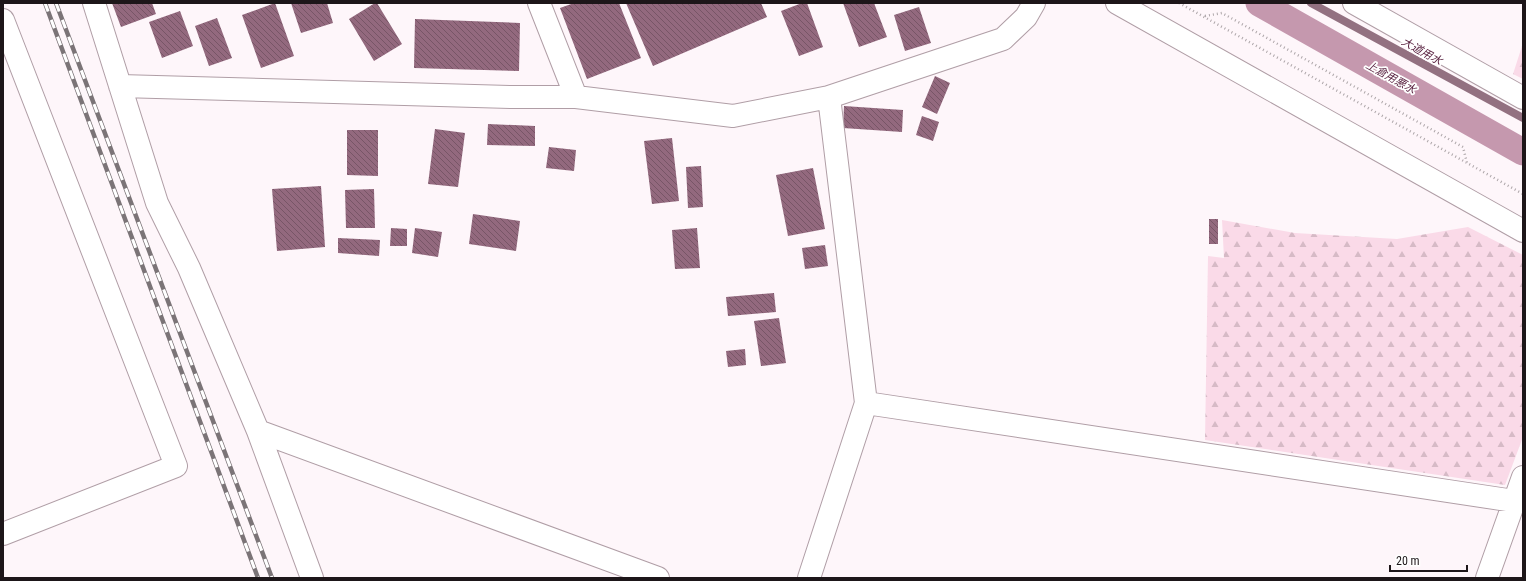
<svg xmlns="http://www.w3.org/2000/svg" width="1526" height="581" viewBox="0 0 1526 581" font-family="'Roboto Condensed','Noto Sans JP',sans-serif">
<style>
.forest{fill:url(#forest-firs)}
.lines{fill:none;stroke-linecap:round;stroke-linejoin:round}
.stream{stroke:#937181;stroke-width:8}
.canal{stroke:#c598ae;stroke-width:27}
.building{fill:url(#building-back-hatch)}
.minor-casing{stroke:#b09ea6;stroke-width:24}
.path{stroke:#ada6a9;stroke-width:2.5;stroke-dasharray:1 3;stroke-linecap:butt}
.minor{stroke:#fff;stroke-width:22}
.rail-casing{stroke:#7b7477;stroke-width:4.5}
.rail{stroke:#fff;stroke-width:3;stroke-dasharray:9;stroke-linecap:butt}
.labels{text-anchor:middle;stroke-width:3.5;stroke-linejoin:round;paint-order:stroke}
.water-label{font-size:11px;font-style:italic;fill:#571f3e;stroke:#fff}
</style>
<defs>
<pattern id="forest-firs" width="22" height="20" patternUnits="userSpaceOnUse"><rect width="22" height="20" fill="#fadae8"/><path d="M5 1l3.5 6h-7zM16 11l3.5 6h-7z" fill="#d6bac6"/></pattern>
<pattern id="building-back-hatch" width="6" height="6" patternUnits="userSpaceOnUse"><rect width="6" height="6" fill="#93697e"/><path d="M-1 5l2 2M0 0l6 6M5-1l2 2" fill="none" stroke="#756"/></pattern>
</defs>
<rect width="100%" height="100%" fill="#fef6fa"/>
<!-- forest -->
<path class="forest" d="M 1523,43 L 1523,79 L 1513,74 Z
M 1222,220 L 1295,233 L 1397,239 L 1468,227 L 1523,255 L 1523,437 L 1505,485 L 1205,440 L 1208,256 L 1224,258 Z"/>
<g class="lines">
<!-- stream -->
<path class="stream" d="M 1311,3 L 1523,118"/>
<!-- canal -->
<path class="canal" d="M 1259,3 L 1523,152"/>
</g>
<!-- building -->
<path class="building" d="M 112,3 L 152,3 L 156,14 L 121,27 Z
M 275,3 L 294,56 L 261,68 L 242,15 Z
M 291,3 L 327,3 L 333,23 L 301,33 Z
M 375,3 L 377,3 L 402,44 L 374,61 L 349,19 Z
M 574,3 L 619,3 L 641,58 L 587,79 L 560,8 Z
M 626,3 L 761,3 L 767,17 L 653,66 Z
M 802,3 L 807,3 L 823,47 L 799,56 L 781,11 Z
M 843,3 L 874,3 L 887,37 L 859,47 Z
M 919,7 L 931,43 L 905,51 L 894,15 Z
M 180,11 L 193,46 L 162,58 L 149,22 Z
M 217,18 L 232,58 L 209,66 L 195,26 Z
M 415,19 L 520,23 L 519,71 L 414,68 Z
M 935,76 L 950,83 L 937,114 L 922,107 Z
M 844,106 L 903,110 L 902,132 L 843,128 Z
M 922,116 L 939,122 L 933,141 L 916,135 Z
M 488,124 L 535,126 L 535,146 L 487,145 Z
M 435,129 L 465,133 L 458,187 L 428,184 Z
M 347,130 L 378,130 L 378,176 L 347,175 Z
M 672,138 L 679,201 L 652,204 L 644,141 Z
M 549,147 L 576,150 L 574,171 L 546,168 Z
M 701,166 L 703,207 L 688,208 L 686,167 Z
M 813,168 L 825,229 L 788,236 L 776,175 Z
M 321,186 L 325,247 L 277,251 L 272,189 Z
M 374,189 L 375,228 L 346,228 L 345,190 Z
M 473,214 L 520,221 L 516,251 L 469,244 Z
M 1209,219 L 1218,219 L 1218,244 L 1209,244 Z
M 391,228 L 407,229 L 407,246 L 390,246 Z
M 415,228 L 442,232 L 438,257 L 412,253 Z
M 697,228 L 700,268 L 675,269 L 672,230 Z
M 338,238 L 380,240 L 379,256 L 338,253 Z
M 825,245 L 828,266 L 805,269 L 802,248 Z
M 774,293 L 776,312 L 728,316 L 726,297 Z
M 779,318 L 786,363 L 761,366 L 754,321 Z
M 745,349 L 746,365 L 728,367 L 726,351 Z"/>
<g class="lines">
<!-- minor casing -->
<g class="minor-casing">
<path id="minor" d="M 94,3 L 157,203 L 189,268 L 258,431 L 312,578
M 539,3 L 576,97
M 1117,3 L 1523,231
M 1354,3 L 1523,98
M 3,20 L 176,466 L 3,534
M 120,86 L 512,97 L 576,97 L 733,116 L 829,97 L 1003,39 L 1026,17 L 1034,3
M 866,403 L 1514,501
M 258,431 L 658,578
M 809,578 L 866,403 L 829,97
M 1487,578 L 1523,477"/>
</g>
<!-- path -->
<path class="path" d="M 1179,3 L 1523,194
M 1205,16 L 1222,13 L 1463,147 L 1467,163"/>
<!-- minor -->
<use href="#minor" class="minor"/>
<!-- rail casing -->
<g class="rail-casing">
<path id="rail" d="M 45,3 L 258,578
M 56,3 L 272,578"/>
</g>
<!-- rail -->
<use href="#rail" class="rail"/>
</g>
<g class="labels">
<!-- water labels -->
<g class="water-label">
<text transform="translate(1422 51) rotate(29)" y="4">大道用水</text>
<text transform="translate(1391 77) rotate(29)" y="4">上倉用悪水</text>
</g>
</g>
<!-- border -->
<rect width="1526" height="581" fill="none" stroke="#1d1619" stroke-width="8"/>
<!-- scale -->
<path d="M1390 565v6h77v-6" fill="none" stroke="#1d1619" stroke-width="2"/>
<text x="1396" y="565" font-size="12" fill="#1d1619" stroke="#ffffff" stroke-width="3" paint-order="stroke">20 m</text>
</svg>
